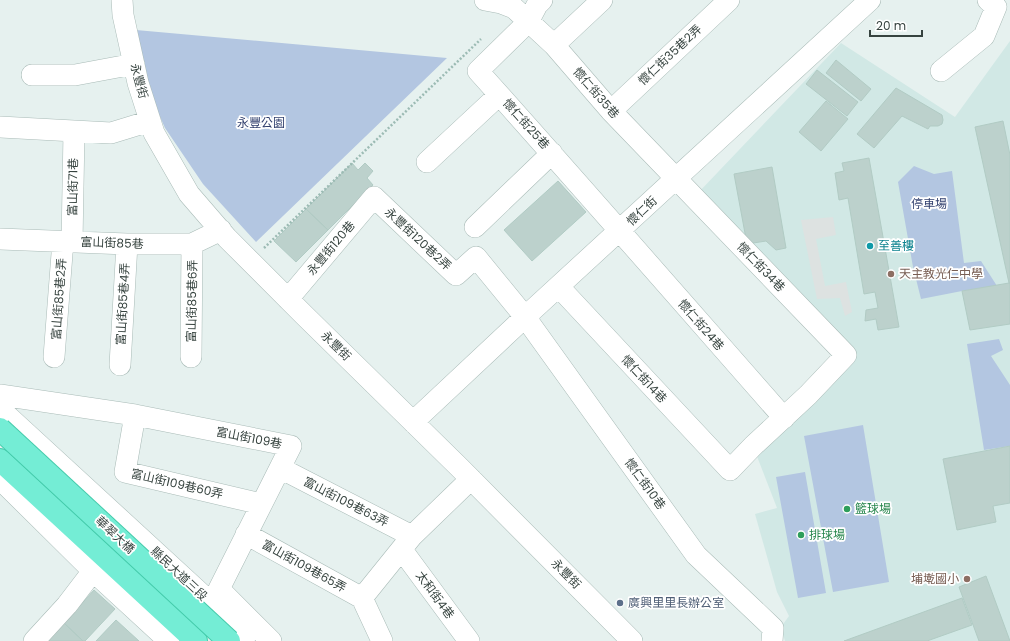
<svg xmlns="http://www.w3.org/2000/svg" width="1010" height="641" viewBox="0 0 1010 641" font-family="Poppins,'Noto Sans TC',sans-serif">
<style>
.education{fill:#d1e8e5}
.green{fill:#b3c6e1}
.parking{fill:#dde2e1}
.building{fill:#bcd1cc;stroke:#b1cbc4}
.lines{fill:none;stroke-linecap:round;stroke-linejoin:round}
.minor-casing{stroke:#a9bbb7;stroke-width:22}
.highway-casing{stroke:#45cbab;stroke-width:24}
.path{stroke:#9cbbb4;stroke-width:2.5;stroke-dasharray:2 2;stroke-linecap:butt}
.minor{stroke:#fff;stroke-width:21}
.highway{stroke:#74edd5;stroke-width:22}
.highway-bridge-casing{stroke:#45cbab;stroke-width:24;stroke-linecap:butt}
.highway-bridge{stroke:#74edd5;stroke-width:22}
.culture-dot{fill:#0f9aa8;stroke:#fff;stroke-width:1.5}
.education-dot{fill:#8d6e63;stroke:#fff;stroke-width:1.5}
.leisure-dot{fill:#2e9e5b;stroke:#fff;stroke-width:1.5}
.service-dot{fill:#5c6f8a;stroke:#fff;stroke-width:1.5}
.labels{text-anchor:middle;stroke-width:3.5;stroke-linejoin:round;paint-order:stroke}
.street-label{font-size:12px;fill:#36433f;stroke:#fff}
.park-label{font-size:12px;fill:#303f6d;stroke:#fff}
.culture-label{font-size:12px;fill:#0d838f;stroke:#fff;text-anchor:start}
.education-label{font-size:12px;fill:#785e54;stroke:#fff;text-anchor:start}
.leisure-label{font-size:12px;fill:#27864d;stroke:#fff;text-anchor:start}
.service-label{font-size:12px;fill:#4e5e75;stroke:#fff;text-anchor:start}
</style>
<rect width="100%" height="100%" fill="#e6f1ef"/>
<!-- education -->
<path class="education" d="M 1010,41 L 1010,641 L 785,641 L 781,627 L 789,616 L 777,592 L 755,514 L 777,508 L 753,446 L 848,358 L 698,193 L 841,43 L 955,117 Z"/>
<!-- green -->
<path class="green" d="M 136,30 L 447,58 L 256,242 L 203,184 L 165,128 L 144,81 Z
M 914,166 L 934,174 L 952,171 L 964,263 L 981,261 L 997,286 L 962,291 L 921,299 L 913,267 L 898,182 Z
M 999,339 L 1003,350 L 991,356 L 1010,385 L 1010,446 L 984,450 L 967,344 Z
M 863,425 L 889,582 L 833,592 L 804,436 Z
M 805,472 L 826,593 L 798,598 L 776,477 Z"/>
<!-- parking -->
<path class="parking" d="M 833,217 L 836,235 L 816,239 L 825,286 L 846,282 L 852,312 L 845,316 L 840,298 L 817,299 L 801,220 Z"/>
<!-- building -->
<path class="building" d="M 836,60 L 871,89 L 861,101 L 826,73 Z
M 817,70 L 858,102 L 847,116 L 806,84 Z
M 896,88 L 942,115 L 943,120 L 942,124 L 938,126 L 930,126 L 928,129 L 902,116 L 874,148 L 857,134 Z
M 826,101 L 848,119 L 821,151 L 799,132 Z
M 1003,121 L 1010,155 L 1010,283 L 1009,283 L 975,127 Z
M 869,158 L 899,327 L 878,330 L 876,319 L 865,321 L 866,310 L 878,308 L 875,292 L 864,294 L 848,198 L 839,200 L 835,173 L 844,171 L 842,163 Z
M 352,163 L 358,170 L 365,163 L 373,171 L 367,178 L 373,185 L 328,230 L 306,209 Z
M 772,167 L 786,248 L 776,250 L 766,241 L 747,244 L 734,174 Z
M 558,181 L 586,212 L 532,261 L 504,230 Z
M 306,209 L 328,230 L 296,262 L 274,241 Z
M 1009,283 L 1010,283 L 1010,324 L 970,330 L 962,291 Z
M 1010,446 L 1010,503 L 993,506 L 996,522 L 957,530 L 943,459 Z
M 986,576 L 1010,641 L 979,641 L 959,587 Z
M 94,590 L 115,609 L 85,641 L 83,641 L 64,623 Z
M 962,598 L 972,625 L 927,641 L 844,641 Z
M 116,620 L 139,641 L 96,641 Z
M 64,623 L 83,641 L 47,641 Z"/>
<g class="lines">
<!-- minor casing -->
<g class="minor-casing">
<path id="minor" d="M 122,0 L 123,15 L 138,83 L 154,133 L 189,194 L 227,238 L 304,315 L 460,468 L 632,641
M 485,0 L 501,3 L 514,8 L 554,45 L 611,111 L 846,355 L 808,395 L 753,446 L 730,470 L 559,287
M 542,0 L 537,5 L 528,22 L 478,71 C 581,186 682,302 784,418
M 554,45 L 602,0
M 941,71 L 984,36 L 996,7 L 988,0
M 32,75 L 75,75 L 134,64
M 611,111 L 729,0
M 0,127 L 111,133 L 150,121
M 427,162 L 499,95
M 475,227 L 552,153
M 0,239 L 127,244 L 192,244 L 221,230
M 72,242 L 74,132
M 288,299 L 374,197 L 456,275 L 476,257 L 525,317 L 696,555 L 773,628 L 772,641
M 54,357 L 63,241
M 191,357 L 192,244
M 120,365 L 127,244
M 0,395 L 135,415 L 291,446 L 219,589 L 271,641
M 0,409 L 246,635
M 135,415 L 125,472 L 261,504
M 413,422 L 525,317 L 870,0
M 280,468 L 412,536
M 0,479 L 93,571 L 169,641
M 246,534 L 362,598 L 382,641
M 402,550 L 469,641
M 362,598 L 412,536 L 471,479
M 34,641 L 67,605 L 93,571"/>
</g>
<!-- highway casing -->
<g class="highway-casing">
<path id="highway" d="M 0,460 L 196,641"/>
</g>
<!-- path -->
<path class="path" d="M 264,248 L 481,39"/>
<!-- minor -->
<use href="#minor" class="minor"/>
<!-- highway -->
<use href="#highway" class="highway"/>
<!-- highway-bridge casing -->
<g class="highway-bridge-casing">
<path id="highway-bridge" d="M 0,429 L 229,641"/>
</g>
<!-- highway-bridge -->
<use href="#highway-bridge" class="highway-bridge"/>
</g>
<!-- markers -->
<circle class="culture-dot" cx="870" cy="246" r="4"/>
<g class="education-dot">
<circle cx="891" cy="274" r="4"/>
<circle cx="967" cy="579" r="4"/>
</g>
<g class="leisure-dot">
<circle cx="847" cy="509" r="4"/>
<circle cx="801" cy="535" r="4"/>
</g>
<circle class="service-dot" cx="620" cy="603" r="4"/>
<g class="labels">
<!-- street labels -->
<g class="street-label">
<text transform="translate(670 55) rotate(-43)" y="4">懷仁街35巷2弄</text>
<text transform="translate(139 81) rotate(75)" y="4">永豐街</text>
<text transform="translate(596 93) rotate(49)" y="4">懷仁街35巷</text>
<text transform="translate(526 124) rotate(48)" y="4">懷仁街25巷</text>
<text transform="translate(73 187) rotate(-89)" y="4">富山街71巷</text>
<text transform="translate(642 211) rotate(-43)" y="4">懷仁街</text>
<text transform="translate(418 239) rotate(43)" y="4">永豐街120巷2弄</text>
<text transform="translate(112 243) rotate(2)" y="4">富山街85巷</text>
<text transform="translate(331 248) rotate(-50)" y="4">永豐街120巷</text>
<text transform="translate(761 267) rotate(46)" y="4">懷仁街34巷</text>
<text transform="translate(59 299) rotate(-86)" y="4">富山街85巷2弄</text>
<text transform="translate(192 301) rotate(-89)" y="4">富山街85巷6弄</text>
<text transform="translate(123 304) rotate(-87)" y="4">富山街85巷4弄</text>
<text transform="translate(701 325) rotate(49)" y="4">懷仁街24巷</text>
<text transform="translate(336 346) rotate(44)" y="4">永豐街</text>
<text transform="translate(644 379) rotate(47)" y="4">懷仁街14巷</text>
<text transform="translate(249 438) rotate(11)" y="4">富山街109巷</text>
<text transform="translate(177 484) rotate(13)" y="4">富山街109巷60弄</text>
<text transform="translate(645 484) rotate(54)" y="4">懷仁街10巷</text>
<text transform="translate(346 502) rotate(27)" y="4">富山街109巷63弄</text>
<text transform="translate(115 535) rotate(43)" y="4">華翠大橋</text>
<text transform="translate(304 566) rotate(29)" y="4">富山街109巷65弄</text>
<text transform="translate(179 574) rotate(43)" y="4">縣民大道三段</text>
<text transform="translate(566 574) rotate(45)" y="4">永豐街</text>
<text transform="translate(435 595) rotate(54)" y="4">太和街4巷</text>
</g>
<!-- park labels -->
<g class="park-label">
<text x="261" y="127">永豐公園</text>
<text x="929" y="208">停車場</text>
</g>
<!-- culture labels -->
<g class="culture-label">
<text x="878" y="250">至善樓</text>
</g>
<!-- education labels -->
<g class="education-label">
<text x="899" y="278">天主教光仁中學</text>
<text x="959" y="583" text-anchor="end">埔墘國小</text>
</g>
<!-- leisure labels -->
<g class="leisure-label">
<text x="855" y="513">籃球場</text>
<text x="809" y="539">排球場</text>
</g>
<!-- service labels -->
<g class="service-label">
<text x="628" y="607">廣興里里長辦公室</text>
</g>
</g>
<!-- scale -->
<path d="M870 30v6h52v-6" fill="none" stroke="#36433f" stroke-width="2"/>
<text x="876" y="30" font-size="12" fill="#36433f" stroke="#ffffff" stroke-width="3" paint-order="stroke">20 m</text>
</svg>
